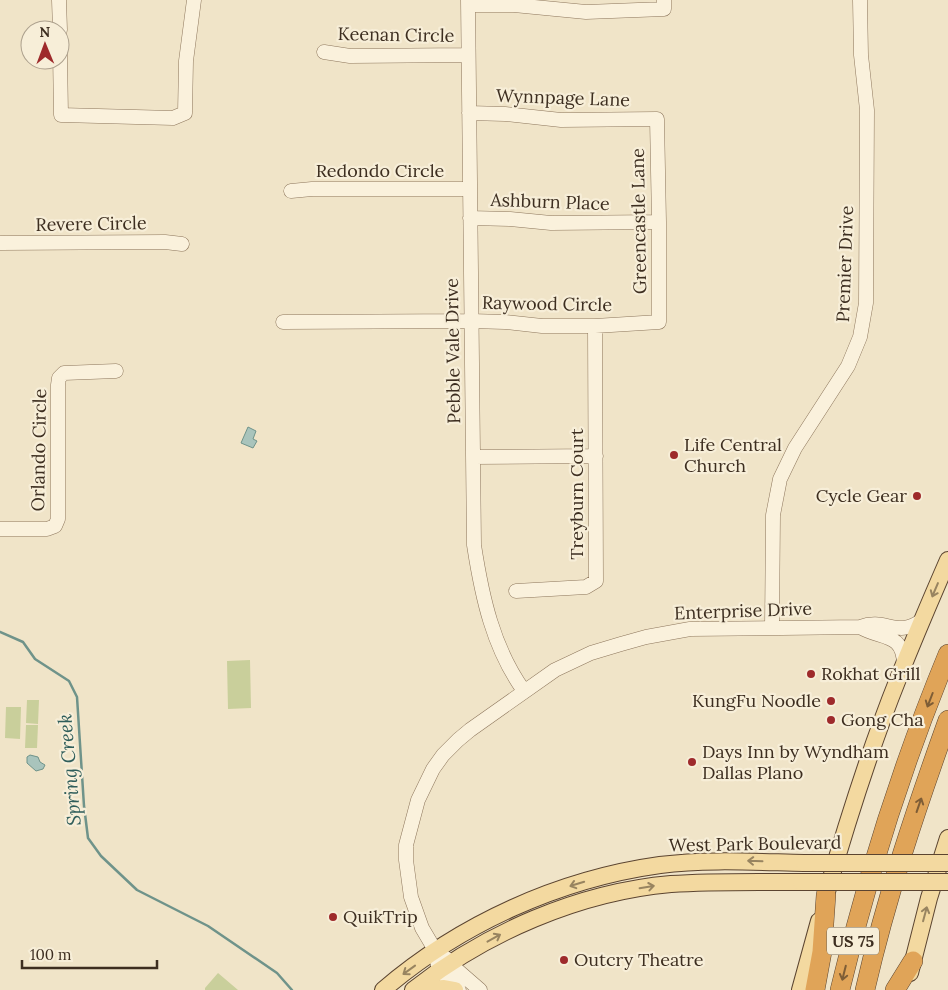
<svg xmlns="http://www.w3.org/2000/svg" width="948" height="990" viewBox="0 0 948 990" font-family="Lora,serif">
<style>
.green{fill:#c9cf9b}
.water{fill:#a9c4bc;stroke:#6f938a}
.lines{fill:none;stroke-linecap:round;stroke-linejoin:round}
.stream{stroke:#6f938a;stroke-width:2.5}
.minor-casing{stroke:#8d765c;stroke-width:15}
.major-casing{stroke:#5b4430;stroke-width:18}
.highway-casing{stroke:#5b4430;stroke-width:20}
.minor{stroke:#faf1dc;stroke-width:14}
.major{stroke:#f3d9a0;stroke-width:16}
.highway{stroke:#e0a458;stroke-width:19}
.major-bridge-casing{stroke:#5b4430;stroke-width:18;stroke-linecap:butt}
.major-bridge{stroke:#f3d9a0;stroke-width:16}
.oneway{stroke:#988460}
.oneway2{stroke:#7e5d36}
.poi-dot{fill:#9e2a2b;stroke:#f7eed8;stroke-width:2}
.labels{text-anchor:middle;stroke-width:4.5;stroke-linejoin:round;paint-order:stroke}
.shield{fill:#f7eed8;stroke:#756857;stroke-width:1}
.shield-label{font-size:16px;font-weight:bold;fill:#3d2e20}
.street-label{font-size:18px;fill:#3d2e20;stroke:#f7eed8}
.poi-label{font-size:18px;fill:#3d2e20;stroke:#f7eed8;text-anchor:start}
.water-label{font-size:19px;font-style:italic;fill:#2f5d5a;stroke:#f7eed8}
</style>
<rect width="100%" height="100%" fill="#f0e4c8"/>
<!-- green -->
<path class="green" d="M 250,660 L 251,708 L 228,709 L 227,661 Z
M 27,700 L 39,700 L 38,724 L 26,723 Z
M 6,707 L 21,707 L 20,739 L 5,738 Z
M 26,725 L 38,725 L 37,748 L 25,748 Z
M 218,973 L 238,990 L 205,990 L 205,988 Z"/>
<!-- water -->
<path class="water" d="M 248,427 L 256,431 L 253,439 L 257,441 L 253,448 L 241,443 Z
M 30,755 L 38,757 L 40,762 L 45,765 L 43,769 L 36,771 L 27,763 L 27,757 Z"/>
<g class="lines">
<!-- stream -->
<path class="stream" d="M 0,632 L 23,642 L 35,659 L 69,681 L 77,697 L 84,806 L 88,838 L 101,856 L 137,890 L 208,926 L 277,973 L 292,990"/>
<!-- minor casing -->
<g class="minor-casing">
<path id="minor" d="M 59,0 L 60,30
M 468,0 L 474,545 C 482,597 493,648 524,691
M 468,5 L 514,5 L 586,12 L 664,9 L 664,0
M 324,52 L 350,56 L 468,55
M 60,53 L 61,115 L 173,118 L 185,113 L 186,61 L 194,0
M 291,191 L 312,189 L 469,189
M 470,218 L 510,219 L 551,223 L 659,222
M 0,243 L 165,242 L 182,244
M 283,322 L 471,321 L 505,322 L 542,326 L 595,326 L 659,322 L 659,222 L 657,119 L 561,120 L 505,114 L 469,113
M 473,457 L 596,456
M 0,529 L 47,529 L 55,526 L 58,519 L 58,385 L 59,378 L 64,373 L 116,371
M 516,591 L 586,587 L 596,581 L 595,326
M 860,627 C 882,640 903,632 904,664
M 772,628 L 773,515 L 780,479 L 795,448 L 848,366 L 860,337 L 866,303 L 867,110 L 861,55 L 860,0
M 437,961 L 439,970 L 459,990
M 480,990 L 457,970 L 451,962 L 435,950 L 422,928 L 411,897 L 406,860 L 406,845 L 418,800 L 433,769 L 443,755 L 458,740 L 470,730 L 555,670 L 591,653 L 621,644 L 646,637 L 690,629 L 860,627 C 886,617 897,639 922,620"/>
</g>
<!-- major casing -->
<g class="major-casing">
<path id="major" d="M 826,895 C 847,822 870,749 898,679 C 914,639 931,599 948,560
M 910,973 L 929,898 L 948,838
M 383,990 C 460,924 559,879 660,865 C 707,859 756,862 804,863
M 413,990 C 485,933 579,892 671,884 C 714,881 758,882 801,882
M 420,990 L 444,988 L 455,990
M 800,990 L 819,921"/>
</g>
<!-- highway casing -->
<g class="highway-casing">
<path id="highway" d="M 815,990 L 822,952 L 826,895
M 840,990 C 867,876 903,763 948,654
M 865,990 C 886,898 916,809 948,720
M 895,990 L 913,961"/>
</g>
<!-- minor -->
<use href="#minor" class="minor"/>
<!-- major -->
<use href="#major" class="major"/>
<!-- highway -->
<use href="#highway" class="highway"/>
<!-- major-bridge casing -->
<g class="major-bridge-casing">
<path id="major-bridge" d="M 804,863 L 948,863
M 801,882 L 948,882"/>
</g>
<!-- major-bridge -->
<use href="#major-bridge" class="major-bridge"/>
</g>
<!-- one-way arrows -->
<defs><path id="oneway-shaft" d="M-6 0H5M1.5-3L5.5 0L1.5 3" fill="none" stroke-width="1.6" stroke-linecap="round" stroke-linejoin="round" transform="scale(1.25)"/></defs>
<g class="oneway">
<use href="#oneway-shaft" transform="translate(935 590) rotate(113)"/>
<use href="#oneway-shaft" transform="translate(755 861) rotate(-178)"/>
<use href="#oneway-shaft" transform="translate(577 884) rotate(163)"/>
<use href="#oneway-shaft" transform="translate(647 887) rotate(-9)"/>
<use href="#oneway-shaft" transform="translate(925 914) rotate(-75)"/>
<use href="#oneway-shaft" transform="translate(494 938) rotate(-29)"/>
<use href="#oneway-shaft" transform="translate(409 970) rotate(144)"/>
</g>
<g class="oneway2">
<use href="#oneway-shaft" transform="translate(930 700) rotate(111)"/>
<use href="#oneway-shaft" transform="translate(919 805) rotate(-71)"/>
<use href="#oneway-shaft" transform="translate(844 973) rotate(104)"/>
</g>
<!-- markers -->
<g class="poi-dot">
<circle cx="674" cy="455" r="5"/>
<circle cx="917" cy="496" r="5"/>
<circle cx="811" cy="674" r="5"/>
<circle cx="831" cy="701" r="5"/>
<circle cx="831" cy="720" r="5"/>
<circle cx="692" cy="762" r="5"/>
<circle cx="333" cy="917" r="5"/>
<circle cx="564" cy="960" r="5"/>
</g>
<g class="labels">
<!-- shield labels -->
<rect class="shield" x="827" y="927.5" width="52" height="27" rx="4"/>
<g class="shield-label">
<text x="853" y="947">US 75</text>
</g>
<!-- street labels -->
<g class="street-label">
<text transform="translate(396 35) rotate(1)" y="6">Keenan Circle</text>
<text transform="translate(563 98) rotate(2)" y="6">Wynnpage Lane</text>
<text x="380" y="177">Redondo Circle</text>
<text transform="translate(550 202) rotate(2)" y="6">Ashburn Place</text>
<text transform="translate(639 221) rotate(-91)" y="6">Greencastle Lane</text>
<text transform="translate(91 224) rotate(-1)" y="6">Revere Circle</text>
<text transform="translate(845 264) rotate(-88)" y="6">Premier Drive</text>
<text transform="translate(547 304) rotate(1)" y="6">Raywood Circle</text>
<text transform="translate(453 351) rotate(-91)" y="6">Pebble Vale Drive</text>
<text transform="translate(39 450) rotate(-89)" y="6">Orlando Circle</text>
<text transform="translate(577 494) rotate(-90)" y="6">Treyburn Court</text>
<text transform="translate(743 611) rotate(-2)" y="6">Enterprise Drive</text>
<text transform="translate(755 844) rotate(-1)" y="6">West Park Boulevard</text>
</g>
<!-- poi labels -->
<g class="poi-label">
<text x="684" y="451">Life Central<tspan x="684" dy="21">Church</tspan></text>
<text x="907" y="502" text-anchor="end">Cycle Gear</text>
<text x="821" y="680">Rokhat Grill</text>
<text x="821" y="707" text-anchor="end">KungFu Noodle</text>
<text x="841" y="726">Gong Cha</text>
<text x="702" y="758">Days Inn by Wyndham<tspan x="702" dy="21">Dallas Plano</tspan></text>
<text x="343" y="923">QuikTrip</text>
<text x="574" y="966">Outcry Theatre</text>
</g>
<!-- water labels -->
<g class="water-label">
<text transform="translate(69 770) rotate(-95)" y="7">Spring Creek</text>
</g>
</g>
<!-- north arrow -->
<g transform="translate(45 45) rotate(359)"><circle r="24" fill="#f7eed8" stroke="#ada18e"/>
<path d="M0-4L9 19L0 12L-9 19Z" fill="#9e2a2b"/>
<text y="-8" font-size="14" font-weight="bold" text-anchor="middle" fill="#3d2e20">N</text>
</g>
<!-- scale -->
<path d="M22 960v8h135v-8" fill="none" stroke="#3d2e20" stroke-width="2.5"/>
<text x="30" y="960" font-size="15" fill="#3d2e20" stroke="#f7eed8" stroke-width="4" paint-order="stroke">100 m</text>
</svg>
